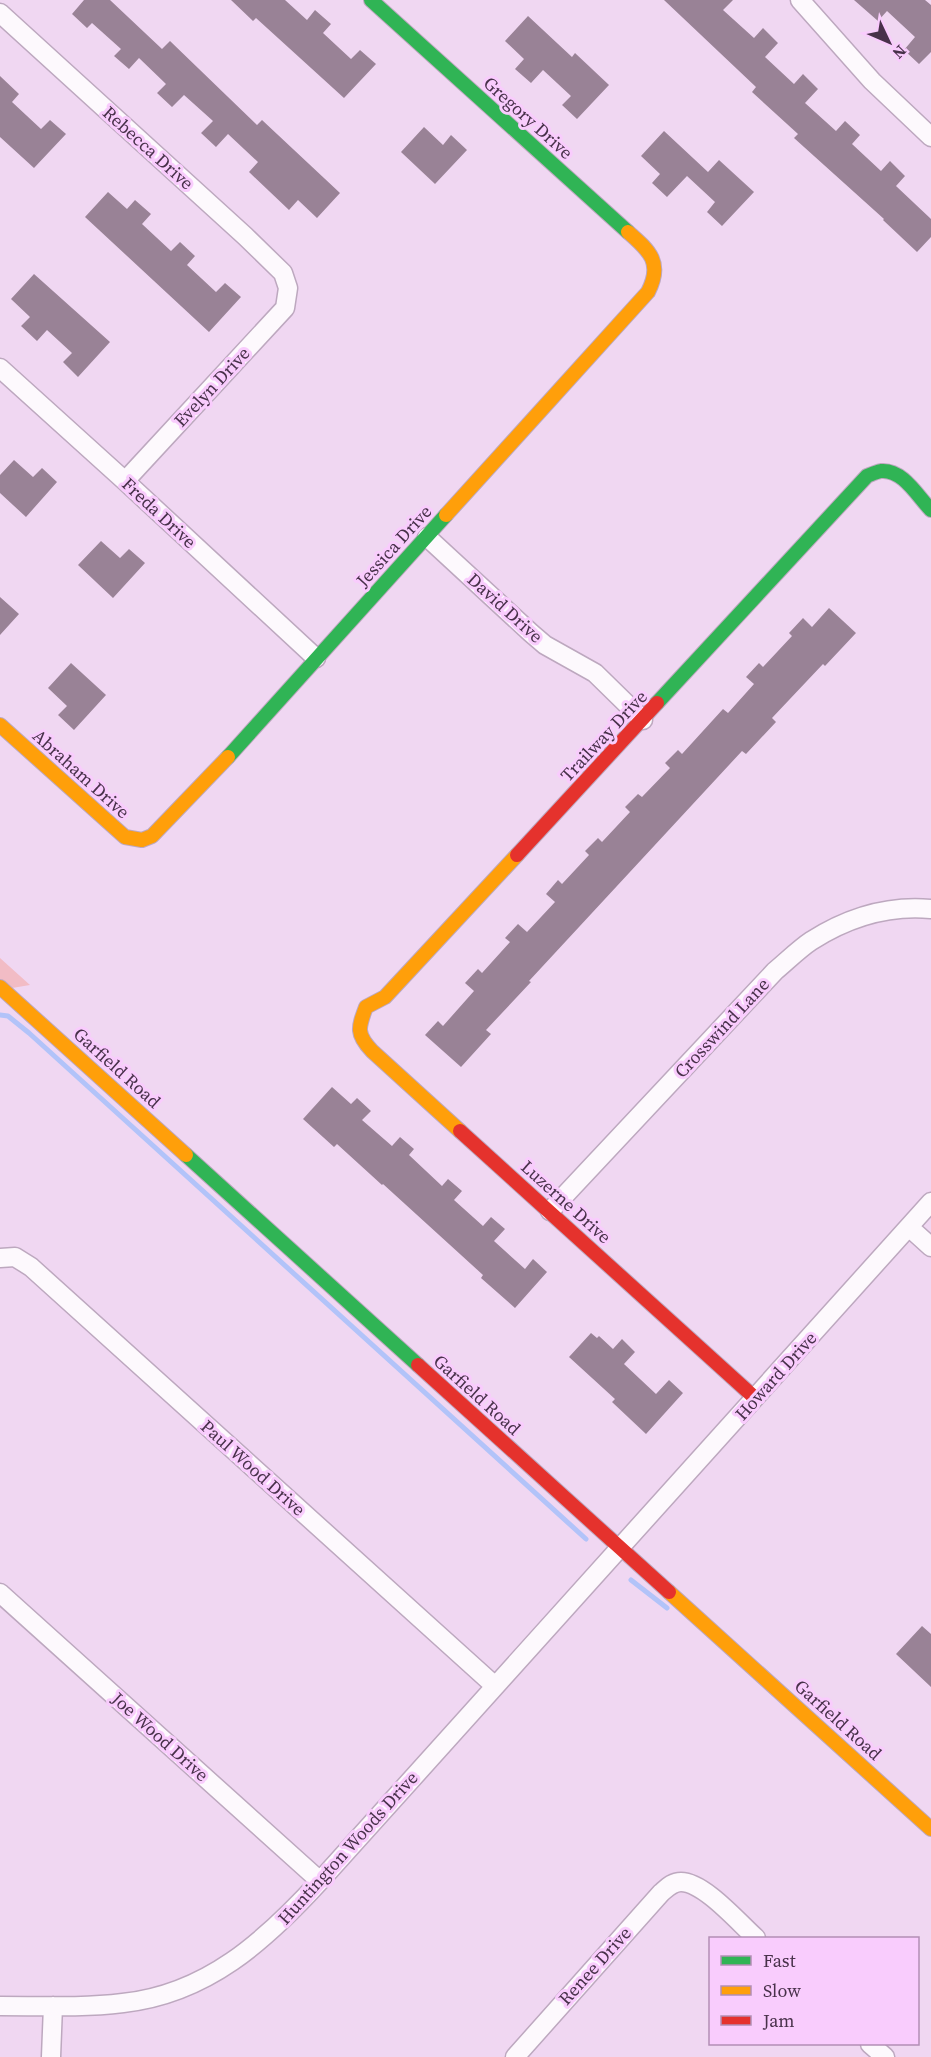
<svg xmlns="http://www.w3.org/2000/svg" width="931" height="2057" viewBox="0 0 931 2057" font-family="'Source Serif 4',serif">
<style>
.green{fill:#f2bcc5}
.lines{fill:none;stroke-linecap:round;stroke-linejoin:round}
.stream{stroke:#b2c3f9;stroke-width:5}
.building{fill:#998296}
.street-casing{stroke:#bda8bf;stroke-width:21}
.fast-casing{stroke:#bda8bf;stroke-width:16}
.slow-casing{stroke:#bda8bf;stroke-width:16}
.jam-casing{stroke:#bda8bf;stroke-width:16}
.street{stroke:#fdf9fd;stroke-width:18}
.fast{stroke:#30b455;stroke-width:14}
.slow{stroke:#ff9f0a;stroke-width:14}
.jam{stroke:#e5322d;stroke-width:14}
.labels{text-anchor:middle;stroke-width:6;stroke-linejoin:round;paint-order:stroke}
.street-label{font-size:18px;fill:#48314a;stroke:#f9ccfd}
</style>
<rect width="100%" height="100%" fill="#f0d7f2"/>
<!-- green -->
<path class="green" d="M 0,958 L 30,985 L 0,990 Z"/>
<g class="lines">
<!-- stream -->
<path class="stream" d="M 0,1015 L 8,1016 L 29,1033 L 586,1539
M 631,1580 L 667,1608"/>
</g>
<!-- building -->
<path class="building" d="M 84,0 L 110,0 L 162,49 L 170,41 L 257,125 L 262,120 L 340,193 L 317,218 L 298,200 L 289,210 L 249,172 L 258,162 L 228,134 L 216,147 L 201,133 L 213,121 L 184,95 L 172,107 L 157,93 L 166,84 L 139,58 L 129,69 L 114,56 L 121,49 L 92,23 L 87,28 L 72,14 Z
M 231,0 L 285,0 L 307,20 L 315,10 L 331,24 L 323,33 L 351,59 L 360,50 L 376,64 L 344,98 L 256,18 L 253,21 Z
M 664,0 L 733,0 L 723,10 L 754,38 L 763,28 L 778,43 L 765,57 L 794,84 L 803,74 L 818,89 L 805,103 L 836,131 L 845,121 L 860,135 L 852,144 L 881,171 L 890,161 L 905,176 L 896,186 L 931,219 L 931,237 L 917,252 L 883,220 L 884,219 L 794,138 L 798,134 L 752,92 L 756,87 Z
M 854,0 L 925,0 L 931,5 L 931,52 L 919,64 L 904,50 L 915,37 L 887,11 L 878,21 Z
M 528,16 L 572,57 L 575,53 L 609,85 L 577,119 L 562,105 L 571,96 L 543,70 L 531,83 L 515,69 L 524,59 L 505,41 Z
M 0,76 L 19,94 L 12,102 L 41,129 L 50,120 L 66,134 L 34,168 L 0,137 Z
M 424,127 L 443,145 L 451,135 L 467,150 L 435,184 L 401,152 Z
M 664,131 L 708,172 L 719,160 L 754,192 L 722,226 L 707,212 L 715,202 L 687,176 L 667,197 L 652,183 L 660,174 L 641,156 Z
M 108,192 L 127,209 L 135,200 L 151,214 L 142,224 L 171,251 L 180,242 L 195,256 L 187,265 L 216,292 L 225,283 L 241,297 L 209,332 L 85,217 Z
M 34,274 L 110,342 L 78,377 L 63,362 L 72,353 L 47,330 L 37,341 L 21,326 L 30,317 L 11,299 Z
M 14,460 L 33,477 L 42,468 L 57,482 L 26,517 L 0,493 L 0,475 Z
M 101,541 L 120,558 L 129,549 L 145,563 L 113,598 L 78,565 Z
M 0,597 L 19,614 L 0,635 Z
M 829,608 L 856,633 L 825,666 L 823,664 L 772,718 L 776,722 L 746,754 L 742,751 L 529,981 L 531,982 L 486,1030 L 491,1034 L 461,1067 L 425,1035 L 438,1021 L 443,1026 L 474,991 L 465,983 L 478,969 L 482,973 L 510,942 L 505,938 L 518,924 L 527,932 L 555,902 L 546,894 L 558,880 L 562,884 L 589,855 L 585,851 L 598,838 L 602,842 L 630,812 L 625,807 L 638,794 L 642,797 L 670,768 L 665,763 L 678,750 L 682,754 L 723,709 L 728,713 L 754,684 L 746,677 L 759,663 L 763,667 L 792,636 L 789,633 L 803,618 L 812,627 Z
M 71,663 L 106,695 L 74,730 L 58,715 L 67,706 L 48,688 Z
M 332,1087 L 351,1104 L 357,1098 L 371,1111 L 362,1120 L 392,1146 L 400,1137 L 414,1149 L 409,1155 L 442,1186 L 448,1179 L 462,1191 L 454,1200 L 483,1226 L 491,1217 L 505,1229 L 494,1241 L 525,1269 L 533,1259 L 547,1272 L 515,1308 L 481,1278 L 483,1275 L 383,1184 L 382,1185 L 337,1144 L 334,1147 L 303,1119 Z
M 591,1333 L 597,1338 L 599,1336 L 613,1349 L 622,1339 L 635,1352 L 624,1364 L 656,1394 L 669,1380 L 683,1393 L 646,1434 L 612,1402 L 615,1399 L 569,1357 Z
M 922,1626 L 931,1634 L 931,1687 L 896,1654 Z"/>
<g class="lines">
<!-- street casing -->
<g class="street-casing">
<path id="street" d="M 800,0 L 872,81 L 931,137
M 0,13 L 245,236 L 283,273 L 288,288 L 285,308 L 125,481
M 0,368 L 125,481 L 316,658
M 427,537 L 531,633 L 545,645 L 595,673 L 643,720
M 550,1211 L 775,971 C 787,961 799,949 811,941 C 847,918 888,905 931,909
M 910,1228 L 931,1247
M 0,1258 L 15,1257 L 31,1267 L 495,1686
M 0,1593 L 320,1881
M 0,2006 C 41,2006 82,2008 123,2003 C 207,1994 265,1941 320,1881 L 931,1202
M 870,2044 L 885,2057
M 51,2057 L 53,2006
M 515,2057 L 661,1893 C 667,1888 672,1882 681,1882 C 704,1882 739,1923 756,1938"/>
</g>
<!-- fast casing -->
<g class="fast-casing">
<path id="fast" d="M 371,0 L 628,232
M 657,703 L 867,476 C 872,474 876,472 881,471 C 903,469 918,497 931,510
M 228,757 L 446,515
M 186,1155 L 418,1365"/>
</g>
<!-- slow casing -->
<g class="slow-casing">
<path id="slow" d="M 446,515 L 648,292 C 663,263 650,251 628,232
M 0,725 L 125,837 L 142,840 L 152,836 L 228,757
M 0,987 L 186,1155
M 460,1131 L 372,1051 C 356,1034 358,1028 366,1007 L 385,997 L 517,855
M 669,1592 L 931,1829"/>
</g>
<!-- jam casing -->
<g class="jam-casing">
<path id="jam" d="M 517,855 L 657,703
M 460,1131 L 755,1398
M 418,1365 L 669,1592"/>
</g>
<!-- street -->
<use href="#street" class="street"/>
<!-- fast -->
<use href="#fast" class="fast"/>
<!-- slow -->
<use href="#slow" class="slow"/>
<!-- jam -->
<use href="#jam" class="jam"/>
</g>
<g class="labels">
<!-- street labels -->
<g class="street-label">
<text transform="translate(528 118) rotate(42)" y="6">Gregory Drive</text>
<text transform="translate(148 148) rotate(42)" y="6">Rebecca Drive</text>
<text transform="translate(212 387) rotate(-47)" y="6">Evelyn Drive</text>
<text transform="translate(159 513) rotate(43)" y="6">Freda Drive</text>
<text transform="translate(394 546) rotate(-48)" y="6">Jessica Drive</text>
<text transform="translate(505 608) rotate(42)" y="6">David Drive</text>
<text transform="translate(604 736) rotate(-47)" y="6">Trailway Drive</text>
<text transform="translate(81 774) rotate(42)" y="6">Abraham Drive</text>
<text transform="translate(722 1028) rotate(-47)" y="6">Crosswind Lane</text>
<text transform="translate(117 1068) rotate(42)" y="6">Garfield Road</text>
<text transform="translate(566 1202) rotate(42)" y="6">Luzerne Drive</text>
<text transform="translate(776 1376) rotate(-48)" y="6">Howard Drive</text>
<text transform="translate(477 1395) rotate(42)" y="6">Garfield Road</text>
<text transform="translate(253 1468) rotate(42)" y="6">Paul Wood Drive</text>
<text transform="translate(838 1720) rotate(42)" y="6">Garfield Road</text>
<text transform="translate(160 1737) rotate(42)" y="6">Joe Wood Drive</text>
<text transform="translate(348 1848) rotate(-48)" y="6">Huntington Woods Drive</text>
<text transform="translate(595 1966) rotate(-48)" y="6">Renee Drive</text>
</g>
</g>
<!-- legend -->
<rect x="709" y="1937" width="210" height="108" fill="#f9ccfd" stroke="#b28eb5" stroke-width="1.5"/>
<rect x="721" y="1956" width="30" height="9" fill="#30b455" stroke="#b28eb5" stroke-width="1.5"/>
<text x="763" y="1967" font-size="18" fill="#48314a">Fast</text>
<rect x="721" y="1986" width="30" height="9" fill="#ff9f0a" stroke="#b28eb5" stroke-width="1.5"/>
<text x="763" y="1997" font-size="18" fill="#48314a">Slow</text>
<rect x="721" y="2016" width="30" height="9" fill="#e5322d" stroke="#b28eb5" stroke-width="1.5"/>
<text x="763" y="2027" font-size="18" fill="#48314a">Jam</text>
<!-- north arrow -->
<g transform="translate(889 42) rotate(134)" stroke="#f9ccfd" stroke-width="4.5" paint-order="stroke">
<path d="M0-4.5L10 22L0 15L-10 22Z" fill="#48314a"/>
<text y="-9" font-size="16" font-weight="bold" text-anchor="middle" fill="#48314a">N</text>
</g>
</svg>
